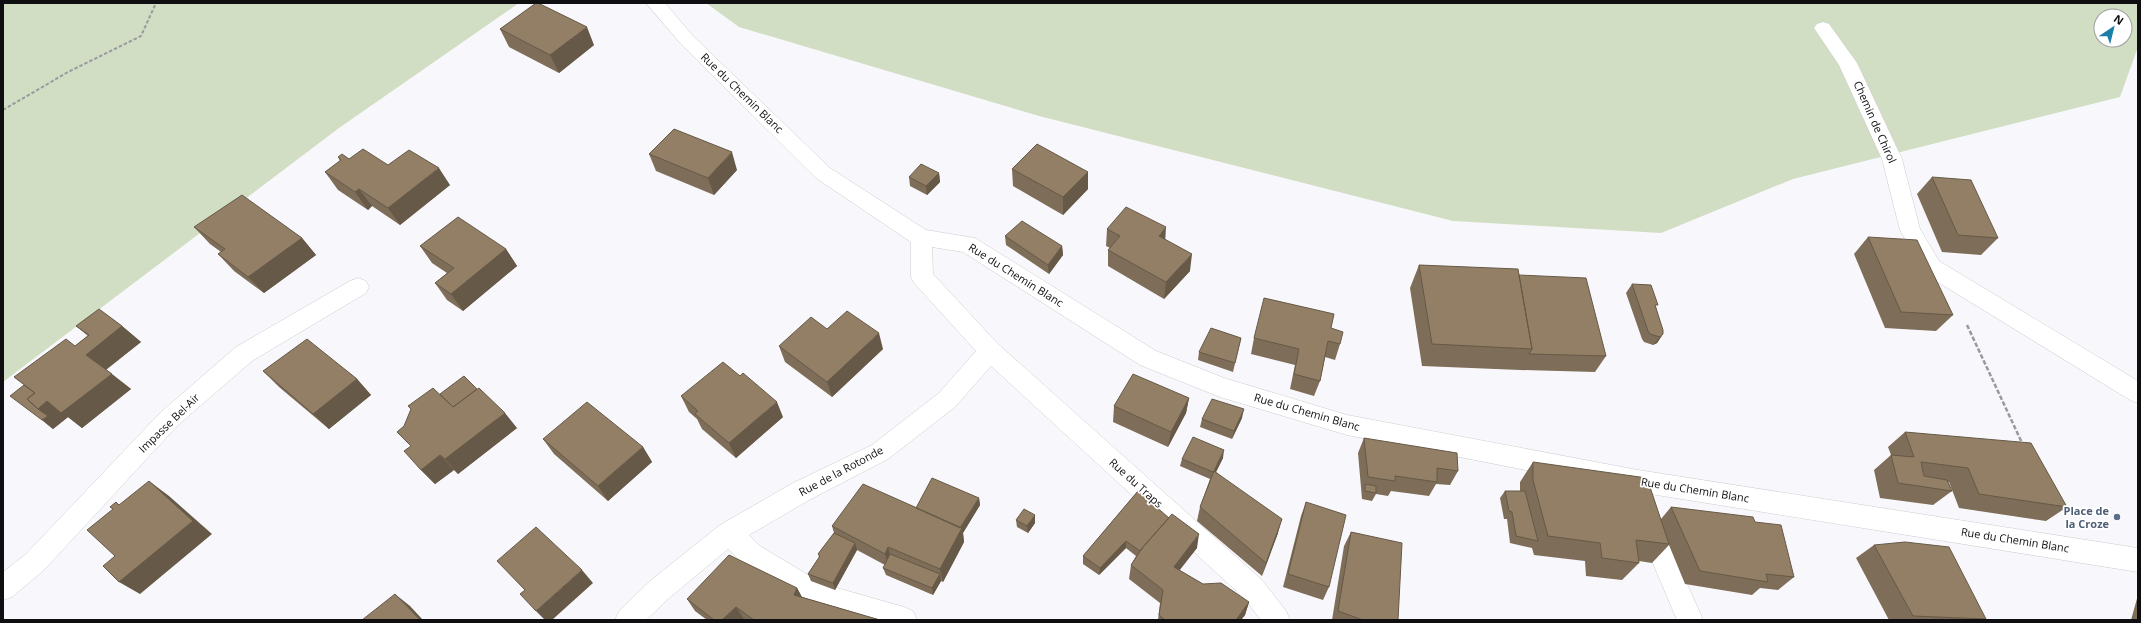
<svg xmlns="http://www.w3.org/2000/svg" width="2141" height="623" viewBox="0 0 2141 623" font-family="'Open Sans',sans-serif">
<style>
.green{fill:#d2dec3;fill-rule:evenodd}
.lines{fill:none;stroke-linecap:round;stroke-linejoin:round}
.minor-casing{stroke:#cdcdd1;stroke-width:1}
.path-far1{stroke:#9a9a9d;stroke-width:2;stroke-dasharray:3.5 2;stroke-linecap:butt}
.path{stroke:#9a9a9d;stroke-width:2.5;stroke-dasharray:4.5 2;stroke-linecap:butt}
.minor{fill:#fff;fill-rule:evenodd}
.wall{fill:#7e6d58}
.shaded-wall{fill:#665947}
.building{fill:#927f66;stroke:#665947}
.service-dot{fill:#5c6f8a;stroke:#fff;stroke-width:1.5}
.labels{text-anchor:middle;stroke-width:3.5;stroke-linejoin:round;paint-order:stroke}
.street-label{font-size:11px;fill:#0f0f11;stroke:#fff}
.service-label{font-size:11px;font-weight:bold;fill:#4e5e75;stroke:#fff;text-anchor:end}
</style>
<rect width="100%" height="100%" fill="#f8f8fc"/>
<!-- green -->
<path class="green" d="M 3,3 L 519,3 L 339,128 L 3,382 Z
M 706,3 L 2138,3 L 2138,47 L 2120,97 L 1793,179 L 1661,233 L 1453,221 L 1039,116 L 739,27 ZM 2101,16 L 2125,16 L 2125,40 L 2101,40 Z"/>
<g class="lines">
<!-- minor casing -->
<g class="minor-casing">
<path id="minor" d="M 646,3 L 665,3 L 693,36 L 830,168 L 926,230 L 975,238 L 1156,351 L 1224,378 L 1347,415 L 1638,470 L 2138,548 L 2138,572 L 1638,492 L 1347,435 L 1220,397 L 1140,365 L 963,252 L 932,247 L 933,274 L 998,344 L 1262,580 L 1286,611 L 1290,620 L 1261,620 L 1244,598 L 991,366 L 955,407 L 888,459 L 811,499 L 749,535 L 760,546 L 823,584 L 904,607 L 913,611 L 917,620 L 860,620 L 808,604 L 742,562 L 728,549 L 668,599 L 646,620 L 615,620 L 619,611 L 650,581 L 720,525 L 793,483 L 872,445 L 939,393 L 976,351 L 914,283 L 911,277 L 911,242 L 816,178 L 681,44 Z
M 1823,22 L 1829,24 L 1857,63 L 1902,159 L 1920,229 L 1939,261 L 2138,381 L 2138,403 L 2130,400 L 1923,273 L 1900,230 L 1882,159 L 1839,65 L 1814,28 L 1817,24 Z
M 358,278 L 366,281 L 369,287 L 366,293 L 252,361 L 177,426 L 44,570 L 12,597 L 3,600 L 3,572 L 26,554 L 161,412 L 236,347 L 350,281 Z
M 1649,515 L 1658,518 L 1703,620 L 1677,620 L 1637,526 L 1640,518 Z"/>
</g>
<!-- path-far1 -->
<path class="path-far1" d="M 3,110 L 68,72 L 141,36 L 156,3"/>
<!-- path -->
<path class="path" d="M 1967,325 L 2023,445"/>
<!-- minor -->
<use href="#minor" class="minor"/>
</g>
<!-- wall -->
<path class="wall" d="M 500,29 L 594,45 L 559,73 L 509,47 Z
M 649,154 L 737,170 L 714,195 L 656,171 Z
M 338,157 L 349,159 L 388,165 L 450,185 L 400,225 L 372,206 L 368,210 L 338,190 L 325,172 L 340,161 Z
M 1012,169 L 1088,172 L 1088,189 L 1063,215 L 1013,186 Z
M 939,173 L 940,182 L 927,195 L 910,186 L 909,177 Z
M 1932,177 L 1998,238 L 1981,255 L 1942,252 L 1917,194 Z
M 194,227 L 302,238 L 316,255 L 264,293 L 234,271 L 218,254 L 221,252 L 210,244 Z
M 1107,229 L 1165,239 L 1190,271 L 1164,299 L 1108,266 L 1108,250 L 1110,248 L 1106,246 Z
M 1005,236 L 1062,246 L 1063,255 L 1049,274 L 1006,245 Z
M 1868,237 L 1953,315 L 1936,331 L 1885,328 L 1854,254 Z
M 420,246 L 506,249 L 517,266 L 463,311 L 447,300 L 435,283 L 447,273 L 432,263 Z
M 1419,265 L 1519,275 L 1606,356 L 1595,372 L 1520,370 L 1422,366 L 1410,288 Z
M 1632,284 L 1656,307 L 1663,334 L 1657,343 L 1653,345 L 1644,342 L 1642,339 L 1626,293 Z
M 76,326 L 122,326 L 141,342 L 106,370 L 131,389 L 82,428 L 68,417 L 53,429 L 42,420 L 75,346 L 88,336 Z
M 1331,328 L 1340,344 L 1335,360 L 1325,357 L 1320,381 L 1314,396 L 1290,389 L 1295,365 L 1251,354 L 1254,338 Z
M 1241,338 L 1233,372 L 1198,360 L 1199,352 Z
M 779,346 L 883,349 L 832,397 L 785,362 Z
M 263,371 L 357,379 L 371,395 L 329,429 L 279,387 Z
M 440,394 L 517,428 L 458,474 L 454,470 L 435,484 L 421,470 L 411,446 L 404,426 Z
M 681,396 L 783,417 L 736,458 L 702,429 L 697,419 L 689,412 Z
M 1189,398 L 1186,413 L 1168,447 L 1113,422 L 1114,406 Z
M 1242,418 L 1232,439 L 1200,427 L 1202,419 Z
M 1905,432 L 2067,507 L 2046,521 L 1959,508 L 1949,482 L 1948,482 L 1952,491 L 1933,505 L 1880,498 L 1874,470 L 1891,455 L 1888,447 Z
M 1364,438 L 1458,471 L 1450,485 L 1436,484 L 1429,496 L 1391,491 L 1388,496 L 1376,494 L 1372,501 L 1362,499 L 1358,453 Z
M 543,439 L 643,447 L 652,462 L 608,501 L 554,454 Z
M 1223,458 L 1216,472 L 1278,533 L 1262,576 L 1197,521 L 1200,507 L 1210,479 L 1180,466 L 1182,459 Z
M 1533,462 L 1661,519 L 1671,507 L 1755,522 L 1794,577 L 1778,590 L 1760,588 L 1752,595 L 1685,584 L 1669,545 L 1652,563 L 1639,561 L 1639,563 L 1622,580 L 1586,576 L 1585,561 L 1534,555 L 1532,548 L 1510,543 L 1507,519 L 1504,519 L 1500,498 L 1505,491 L 1520,491 L 1520,482 Z
M 1138,491 L 1197,548 L 1179,570 L 1203,584 L 1249,602 L 1245,615 L 1241,620 L 1158,620 L 1160,603 L 1129,579 L 1131,565 L 1136,556 L 1126,548 L 1099,575 L 1083,564 L 1083,556 Z
M 979,498 L 980,505 L 963,533 L 964,542 L 943,582 L 941,581 L 933,595 L 886,575 L 883,568 L 885,565 L 857,550 L 835,590 L 811,581 L 808,574 L 819,557 L 818,554 L 834,533 L 832,526 L 916,508 Z
M 1306,502 L 1329,587 L 1323,600 L 1283,587 L 1301,516 Z
M 1016,520 L 1035,523 L 1028,533 L 1017,527 Z
M 1351,532 L 1398,620 L 1332,620 L 1344,546 Z
M 1874,545 L 1986,619 L 1984,620 L 1889,620 L 1856,558 Z
M 797,588 L 802,597 L 880,620 L 745,620 L 744,619 L 743,620 L 707,620 L 695,611 L 687,599 Z
M 2138,595 L 2138,620 L 2131,620 Z"/>
<!-- shaded-wall -->
<path class="shaded-wall" d="M 587,27 L 594,45 L 559,73 L 550,55 Z
M 732,152 L 737,170 L 714,195 L 708,178 Z
M 439,168 L 450,185 L 400,225 L 388,208 Z
M 1088,172 L 1088,189 L 1063,215 L 1063,197 Z
M 939,173 L 940,182 L 927,195 L 926,186 Z
M 359,189 L 372,206 L 368,210 L 355,192 Z
M 1166,227 L 1165,244 L 1159,236 Z
M 302,238 L 316,255 L 264,293 L 248,277 Z
M 1062,246 L 1063,255 L 1049,274 L 1048,265 Z
M 506,249 L 517,266 L 463,311 L 451,294 Z
M 1192,254 L 1190,271 L 1164,299 L 1166,282 Z
M 122,326 L 141,342 L 105,370 L 86,355 Z
M 879,333 L 883,349 L 832,397 L 827,382 Z
M 1663,334 L 1657,343 L 1653,345 L 1660,337 Z
M 112,374 L 131,389 L 82,428 L 68,417 L 53,429 L 42,420 L 38,409 L 45,400 Z
M 357,379 L 371,395 L 329,429 L 313,414 Z
M 1189,398 L 1186,413 L 1168,447 L 1171,432 Z
M 777,402 L 783,417 L 736,458 L 729,443 Z
M 1244,409 L 1242,418 L 1232,439 L 1234,431 Z
M 505,413 L 517,428 L 458,474 L 445,459 Z
M 643,447 L 652,462 L 608,501 L 598,486 Z
M 1224,450 L 1223,458 L 1212,480 L 1214,472 Z
M 440,455 L 454,470 L 435,484 L 421,470 Z
M 149,481 L 169,496 L 212,534 L 140,594 L 119,582 Z
M 979,498 L 980,505 L 963,533 L 964,542 L 943,582 L 940,569 L 958,532 Z
M 1035,515 L 1035,523 L 1028,533 L 1027,526 Z
M 1282,519 L 1278,533 L 1262,576 L 1266,563 Z
M 1199,534 L 1197,548 L 1172,580 L 1174,567 Z
M 1126,541 L 1126,548 L 1099,575 L 1100,568 Z
M 855,543 L 857,550 L 835,590 L 833,583 Z
M 888,547 L 892,561 L 889,567 L 885,554 Z
M 582,570 L 593,583 L 552,620 L 545,620 L 536,611 Z
M 940,574 L 941,581 L 933,595 L 932,588 Z
M 797,588 L 804,601 L 794,595 Z
M 395,594 L 410,606 L 423,620 L 420,620 Z
M 1249,602 L 1245,615 L 1241,620 L 1236,620 Z
M 736,607 L 744,619 L 743,620 L 722,620 Z"/>
<!-- building -->
<path class="building" d="M 536,3 L 538,3 L 587,27 L 550,55 L 500,29 Z
M 674,129 L 732,152 L 708,178 L 649,154 Z
M 1037,144 L 1088,172 L 1063,197 L 1012,169 Z
M 363,149 L 388,165 L 409,150 L 439,168 L 388,208 L 359,189 L 355,192 L 325,172 L 341,160 L 338,157 L 342,154 L 349,159 Z
M 921,164 L 939,173 L 926,186 L 909,177 Z
M 1932,177 L 1971,180 L 1998,238 L 1958,235 Z
M 242,195 L 302,238 L 248,277 L 218,254 L 225,249 L 194,227 Z
M 1126,207 L 1166,227 L 1159,236 L 1192,254 L 1166,282 L 1108,250 L 1120,236 L 1107,229 Z
M 458,217 L 506,249 L 451,294 L 435,283 L 454,268 L 420,246 Z
M 1022,221 L 1062,246 L 1048,265 L 1005,236 Z
M 1868,237 L 1917,240 L 1953,315 L 1901,312 Z
M 1419,265 L 1518,269 L 1532,349 L 1432,344 Z
M 1519,275 L 1586,278 L 1606,356 L 1529,354 L 1532,349 Z
M 1632,284 L 1651,285 L 1658,305 L 1655,305 L 1663,330 L 1663,334 L 1660,337 L 1650,334 L 1648,331 Z
M 1264,298 L 1334,314 L 1331,328 L 1343,332 L 1340,344 L 1328,341 L 1320,381 L 1294,374 L 1299,349 L 1254,338 Z
M 99,309 L 122,326 L 86,355 L 112,374 L 61,413 L 47,401 L 38,409 L 27,399 L 35,393 L 14,377 L 66,339 L 75,346 L 89,335 L 76,326 Z
M 847,311 L 879,333 L 827,382 L 779,346 L 811,317 L 827,329 Z
M 1211,328 L 1241,338 L 1235,363 L 1199,352 Z
M 307,339 L 357,379 L 313,414 L 263,371 Z
M 723,362 L 740,376 L 743,373 L 777,402 L 729,443 L 695,414 L 698,411 L 681,396 Z
M 1133,374 L 1189,398 L 1171,432 L 1114,406 Z
M 464,376 L 477,389 L 453,407 L 440,394 Z
M 24,385 L 35,393 L 27,399 L 38,409 L 48,416 L 42,420 L 10,396 Z
M 433,388 L 453,407 L 479,388 L 505,413 L 445,459 L 440,455 L 421,470 L 404,451 L 411,446 L 397,432 L 404,426 L 411,409 L 408,406 Z
M 1212,399 L 1244,409 L 1234,431 L 1202,419 Z
M 587,402 L 643,447 L 598,486 L 543,439 Z
M 1905,432 L 2031,443 L 2067,507 L 1979,494 L 1968,468 L 1921,462 L 1924,476 L 1947,480 L 1952,491 L 1898,483 L 1891,455 L 1914,457 Z
M 1193,437 L 1224,450 L 1214,471 L 1213,472 L 1182,459 Z
M 1364,438 L 1457,453 L 1458,471 L 1437,468 L 1437,482 L 1395,476 L 1395,481 L 1368,477 Z
M 1533,462 L 1647,478 L 1669,544 L 1636,540 L 1639,563 L 1602,558 L 1600,543 L 1548,536 L 1533,480 Z
M 1214,471 L 1282,519 L 1266,563 L 1200,507 Z
M 932,478 L 979,498 L 960,528 L 916,508 Z
M 149,481 L 193,521 L 119,582 L 103,566 L 115,556 L 87,530 L 113,509 L 110,507 L 116,502 L 119,505 Z
M 863,484 L 962,528 L 940,569 L 888,547 L 885,554 L 832,526 Z
M 1365,484 L 1376,486 L 1376,493 L 1365,491 Z
M 1138,491 L 1169,518 L 1143,547 L 1140,551 L 1126,541 L 1100,568 L 1083,556 Z
M 1505,491 L 1525,491 L 1538,541 L 1516,536 L 1512,512 L 1509,511 Z
M 1306,502 L 1346,515 L 1329,587 L 1288,574 Z
M 1671,507 L 1753,517 L 1755,522 L 1781,525 L 1794,577 L 1766,574 L 1768,582 L 1700,571 Z
M 1024,509 L 1035,515 L 1027,526 L 1016,520 Z
M 1172,514 L 1199,534 L 1174,567 L 1203,584 L 1221,583 L 1249,602 L 1236,620 L 1165,620 L 1159,615 L 1163,590 L 1131,565 L 1143,547 Z
M 536,527 L 582,570 L 536,611 L 520,594 L 525,590 L 497,561 Z
M 1351,532 L 1402,543 L 1398,620 L 1363,620 L 1338,611 Z
M 834,533 L 855,543 L 833,583 L 808,574 L 820,556 L 818,554 Z
M 1905,542 L 1949,547 L 1986,619 L 1913,616 L 1874,545 Z
M 890,554 L 940,574 L 932,588 L 883,568 Z
M 729,555 L 797,588 L 794,595 L 880,620 L 754,620 L 736,607 L 722,620 L 714,620 L 687,599 Z
M 395,594 L 420,620 L 362,620 Z"/>
<!-- markers -->
<circle class="service-dot" cx="2117" cy="517" r="4"/>
<g class="labels">
<!-- street labels -->
<g class="street-label">
<text transform="translate(742 93) rotate(44)" y="4">Rue du Chemin Blanc</text>
<text transform="translate(1875 122) rotate(66)" y="4">Chemin de Chirol</text>
<text transform="translate(1016 275) rotate(32)" y="4">Rue du Chemin Blanc</text>
<text transform="translate(1307 412) rotate(16)" y="4">Rue du Chemin Blanc</text>
<text transform="translate(169 423) rotate(-44)" y="4">Impasse Bel-Air</text>
<text transform="translate(841 471) rotate(-28)" y="4">Rue de la Rotonde</text>
<text transform="translate(1136 483) rotate(42)" y="4">Rue du Traps</text>
<text transform="translate(1695 490) rotate(9)" y="4">Rue du Chemin Blanc</text>
<text transform="translate(2015 540) rotate(9)" y="4">Rue du Chemin Blanc</text>
</g>
<!-- service labels -->
<g class="service-label">
<text x="2109" y="515">Place de<tspan x="2109" dy="13">la Croze</tspan></text>
</g>
</g>
<!-- border -->
<rect width="2141" height="623" fill="none" stroke="#0f0f11" stroke-width="8"/>
<!-- north arrow -->
<g transform="translate(2113 28) rotate(35)"><circle r="19" fill="#ffffff" stroke="#9f9fa0"/>
<path d="M0-3L7 15L0 10L-7 15Z" fill="#1b7ea9"/>
<text y="-6" font-size="11" font-weight="bold" text-anchor="middle" fill="#0f0f11">N</text>
</g>
</svg>
